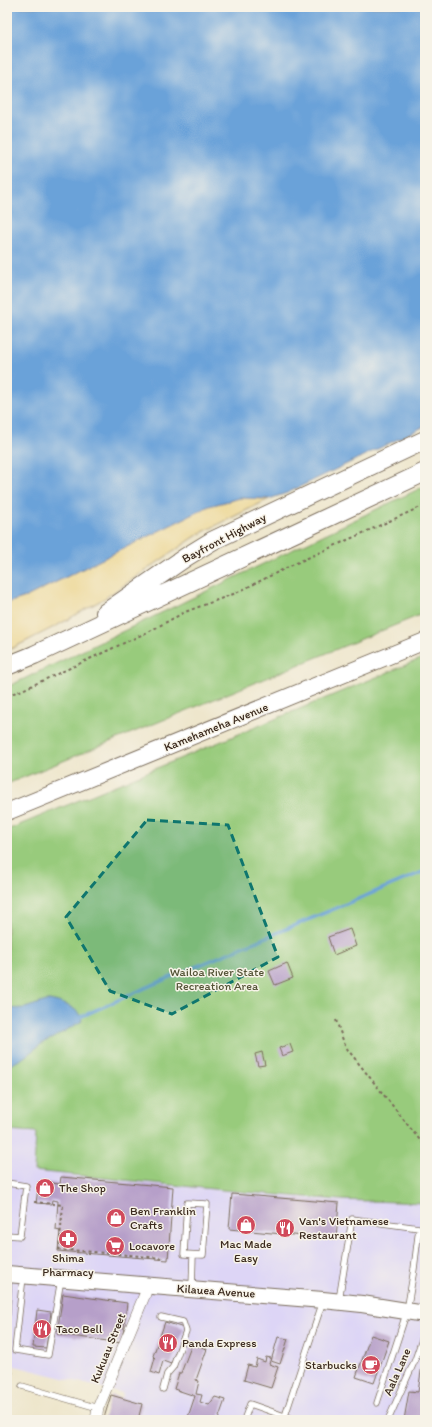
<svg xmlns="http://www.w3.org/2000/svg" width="432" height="1427" viewBox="0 0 432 1427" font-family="Itim,sans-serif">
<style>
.built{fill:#ddd5f6}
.green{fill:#98cb7b;stroke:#6a7a4c}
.sand{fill:#eeda9e;stroke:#94825e}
.water{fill:#6ba2d9;stroke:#53667c}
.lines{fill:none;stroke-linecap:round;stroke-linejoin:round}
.stream{stroke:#6ba2d9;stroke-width:3.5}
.building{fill:#b69fc9}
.lane-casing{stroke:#7a6c5b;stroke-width:7}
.street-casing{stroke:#7a6c5b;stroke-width:12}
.secondary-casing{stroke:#7a6c5b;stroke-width:18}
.primary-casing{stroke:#7a6c5b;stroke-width:20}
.path{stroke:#7a6c5b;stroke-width:2;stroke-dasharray:3 3;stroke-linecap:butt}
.lane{stroke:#fff;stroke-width:5.5}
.street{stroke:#fff;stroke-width:11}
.secondary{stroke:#fff;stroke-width:16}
.primary{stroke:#fff;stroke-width:18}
.marked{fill:#0f766e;fill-opacity:0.2;stroke:#0f766e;stroke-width:3;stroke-dasharray:8 5;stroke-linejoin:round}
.labels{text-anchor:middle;stroke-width:3;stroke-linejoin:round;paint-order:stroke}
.street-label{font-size:12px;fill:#3b2a1e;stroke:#f7f3e8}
.park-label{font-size:12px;fill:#525235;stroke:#f7f3e8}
.poi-label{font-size:12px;fill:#3b2a1e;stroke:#f7f3e8;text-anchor:start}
</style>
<rect width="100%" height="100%" fill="#f7f3e8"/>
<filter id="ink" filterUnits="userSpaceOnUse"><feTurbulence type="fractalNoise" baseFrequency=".025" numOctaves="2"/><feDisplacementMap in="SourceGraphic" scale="8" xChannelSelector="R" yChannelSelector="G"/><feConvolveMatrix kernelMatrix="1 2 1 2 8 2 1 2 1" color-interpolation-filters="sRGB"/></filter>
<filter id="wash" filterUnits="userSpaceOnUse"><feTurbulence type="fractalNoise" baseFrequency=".012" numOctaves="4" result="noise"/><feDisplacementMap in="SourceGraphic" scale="16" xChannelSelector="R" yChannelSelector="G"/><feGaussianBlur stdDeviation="0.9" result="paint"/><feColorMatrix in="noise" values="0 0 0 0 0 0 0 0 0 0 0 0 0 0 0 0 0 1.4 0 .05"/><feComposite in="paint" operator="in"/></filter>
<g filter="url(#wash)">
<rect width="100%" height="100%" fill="#eee6cc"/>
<!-- built -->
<path class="built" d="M 7,1131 L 36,1133 L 34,1170 L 233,1191 L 340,1200 L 425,1203 L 425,1420 L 116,1420 L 123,1393 L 7,1364 Z"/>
<!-- green -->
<path class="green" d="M 425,486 L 425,613 L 7,784 L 7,687 Z
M 425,657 L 425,1203 L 340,1200 L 233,1191 L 34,1171 L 36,1133 L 7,1131 L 7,830 Z"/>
<!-- sand -->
<path class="sand" d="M 240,498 L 269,499 L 199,534 L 105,598 L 58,625 L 7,651 L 7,603 L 26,597 L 209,506 Z"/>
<!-- water -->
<path class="water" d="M 7,7 L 425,7 L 425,426 L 287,493 L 269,499 L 240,498 L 209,506 L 26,597 L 7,603 Z
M 49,1000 C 60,1002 80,1007 82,1021 L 53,1038 L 44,1042 L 23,1058 L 7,1067 L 7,1009 L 25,1008 Z"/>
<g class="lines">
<!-- stream -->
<path class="stream" d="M 78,1018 L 152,985 L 425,871"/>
</g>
<g id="blocks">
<!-- building -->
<path class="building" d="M 350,929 L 356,946 L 334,955 L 328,937 Z
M 287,963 L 293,978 L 275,985 L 269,971 Z
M 290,1044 L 293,1052 L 282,1056 L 279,1048 Z
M 262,1052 L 265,1065 L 258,1066 L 255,1054 Z
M 61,1177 L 173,1187 L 168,1260 L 58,1251 L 60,1231 L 56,1230 L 58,1201 L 52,1200 L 51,1204 L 36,1203 L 39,1182 L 60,1184 Z
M 232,1194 L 339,1203 L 336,1239 L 229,1229 Z
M 63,1294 L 127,1303 L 122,1343 L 57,1334 Z
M 37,1310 L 51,1312 L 46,1348 L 33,1347 Z
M 165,1322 L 184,1328 L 171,1364 L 163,1361 L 159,1375 L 151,1372 L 155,1358 L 153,1356 Z
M 371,1335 L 389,1341 L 374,1383 L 356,1377 Z
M 278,1337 L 288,1339 L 280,1364 L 271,1361 Z
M 192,1344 L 207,1349 L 196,1380 L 199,1381 L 196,1394 L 202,1395 L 200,1402 L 209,1405 L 215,1397 L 225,1400 L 218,1420 L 187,1420 L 195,1396 L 174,1389 L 179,1373 L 181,1373 Z
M 424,1351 L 425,1420 L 404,1420 L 409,1391 L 418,1392 Z
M 266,1357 L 271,1358 L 269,1364 L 278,1367 L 271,1388 L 244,1380 L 248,1365 L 255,1367 L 257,1359 L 265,1362 Z
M 7,1370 L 13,1372 L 7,1392 Z
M 111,1395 L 142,1404 L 138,1420 L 110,1420 L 104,1418 Z"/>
</g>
</g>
<g filter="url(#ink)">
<use href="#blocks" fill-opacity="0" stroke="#7a6c5b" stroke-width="1"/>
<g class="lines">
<!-- lane casing -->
<g class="lane-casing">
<path id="lane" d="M 7,1183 L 26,1186 L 20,1236 L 7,1235
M 187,1203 L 207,1204 L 203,1255 L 184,1254 Z
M 23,1277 L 15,1350 L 48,1355 L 61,1279
M 192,1288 L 193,1255
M 339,1300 L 352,1219 L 419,1228 L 414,1269 L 407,1311 L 377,1403
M 7,1314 L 9,1276
M 161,1317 L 183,1322 L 186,1331 L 173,1367 L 167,1374 L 163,1389
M 22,1386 L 98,1408
M 285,1416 L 323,1301
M 244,1420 L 250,1404 L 296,1420
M 388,1420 L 415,1360 L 425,1331"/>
</g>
<!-- street casing -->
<g class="street-casing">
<path id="street" d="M 96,1420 L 98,1408 L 145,1294 L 147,1286"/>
</g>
<!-- secondary casing -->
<g class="secondary-casing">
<path id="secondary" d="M 7,812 L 425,641
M 7,1274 L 323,1300 L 362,1304 L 425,1314"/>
</g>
<!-- primary casing -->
<g class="primary-casing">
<path id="primary" d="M 105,613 L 186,557 L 212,541 L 425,440
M 7,666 L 34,655 L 425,472"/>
</g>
<!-- path -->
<path class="path" d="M 7,695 L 20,691 L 148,632 L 185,612 L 236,593 L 292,565 L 425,505
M 336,1020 L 344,1043 L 348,1050 L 419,1139 L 425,1144
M 34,1202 L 63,1205 L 59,1249 L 163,1258"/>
<!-- lane -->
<use href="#lane" class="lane"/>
<!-- street -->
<use href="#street" class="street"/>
<!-- secondary -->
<use href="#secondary" class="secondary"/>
<!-- primary -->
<use href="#primary" class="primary"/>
</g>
</g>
<!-- marked area -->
<path class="marked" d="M 147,820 L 228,825 L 278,957 L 172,1014 L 110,991 L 66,917 Z"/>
<!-- icons -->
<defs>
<g id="shop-disc" transform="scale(1)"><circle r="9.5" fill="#d1495b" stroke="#f7f3e8"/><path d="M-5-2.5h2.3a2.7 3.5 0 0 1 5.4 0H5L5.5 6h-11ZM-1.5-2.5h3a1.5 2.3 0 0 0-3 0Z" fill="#fff"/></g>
<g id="restaurant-disc" transform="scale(1)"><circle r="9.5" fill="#d1495b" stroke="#f7f3e8"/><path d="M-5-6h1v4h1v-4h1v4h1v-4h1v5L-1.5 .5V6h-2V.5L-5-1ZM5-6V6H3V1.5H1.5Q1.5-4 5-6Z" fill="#fff"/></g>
<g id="pharmacy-disc" transform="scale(1)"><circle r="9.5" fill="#d1495b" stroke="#f7f3e8"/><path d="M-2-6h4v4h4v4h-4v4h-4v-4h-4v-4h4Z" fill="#fff"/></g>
<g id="supermarket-disc" transform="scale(1)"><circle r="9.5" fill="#d1495b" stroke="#f7f3e8"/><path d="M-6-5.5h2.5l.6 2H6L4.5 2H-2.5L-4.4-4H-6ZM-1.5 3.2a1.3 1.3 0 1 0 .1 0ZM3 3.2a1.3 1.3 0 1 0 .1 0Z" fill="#fff"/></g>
<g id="cafe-disc" transform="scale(1)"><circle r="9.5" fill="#d1495b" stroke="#f7f3e8"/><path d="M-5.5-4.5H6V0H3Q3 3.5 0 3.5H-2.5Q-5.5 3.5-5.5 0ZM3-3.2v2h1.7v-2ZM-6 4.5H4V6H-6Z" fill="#fff"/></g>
</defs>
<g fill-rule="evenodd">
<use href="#shop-disc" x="45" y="1188"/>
<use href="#shop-disc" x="116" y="1218"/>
<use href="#shop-disc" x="246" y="1225"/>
<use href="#restaurant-disc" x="285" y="1228"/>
<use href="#pharmacy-disc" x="68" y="1239"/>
<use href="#supermarket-disc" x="115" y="1246"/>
<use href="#restaurant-disc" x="42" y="1329"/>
<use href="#restaurant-disc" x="168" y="1343"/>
<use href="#cafe-disc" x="371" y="1365"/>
</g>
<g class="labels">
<!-- street labels -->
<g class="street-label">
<text transform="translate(224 538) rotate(-28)" y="4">Bayfront Highway</text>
<text transform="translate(216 727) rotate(-22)" y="4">Kamehameha Avenue</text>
<text transform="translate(216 1291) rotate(4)" y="4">Kilauea Avenue</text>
<text transform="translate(108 1348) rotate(-68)" y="4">Kukuau Street</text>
<text transform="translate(397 1372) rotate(-66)" y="4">Aala Lane</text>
</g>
<!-- park labels -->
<g class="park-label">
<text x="217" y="976">Wailoa River State<tspan x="217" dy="14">Recreation Area</tspan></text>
</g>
<!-- poi labels -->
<g class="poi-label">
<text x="59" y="1192">The Shop</text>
<text x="130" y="1215">Ben Franklin<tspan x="130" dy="14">Crafts</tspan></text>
<text x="299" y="1225">Van's Vietnamese<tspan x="299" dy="14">Restaurant</tspan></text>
<text x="246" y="1248" text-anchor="middle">Mac Made<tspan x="246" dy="14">Easy</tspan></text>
<text x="129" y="1250">Locavore</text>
<text x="68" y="1262" text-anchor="middle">Shima<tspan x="68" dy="14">Pharmacy</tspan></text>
<text x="56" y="1333">Taco Bell</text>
<text x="182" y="1347">Panda Express</text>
<text x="357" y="1369" text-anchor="end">Starbucks</text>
</g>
</g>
<!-- margin -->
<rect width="432" height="1427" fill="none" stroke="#f7f3e8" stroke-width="24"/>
</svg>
